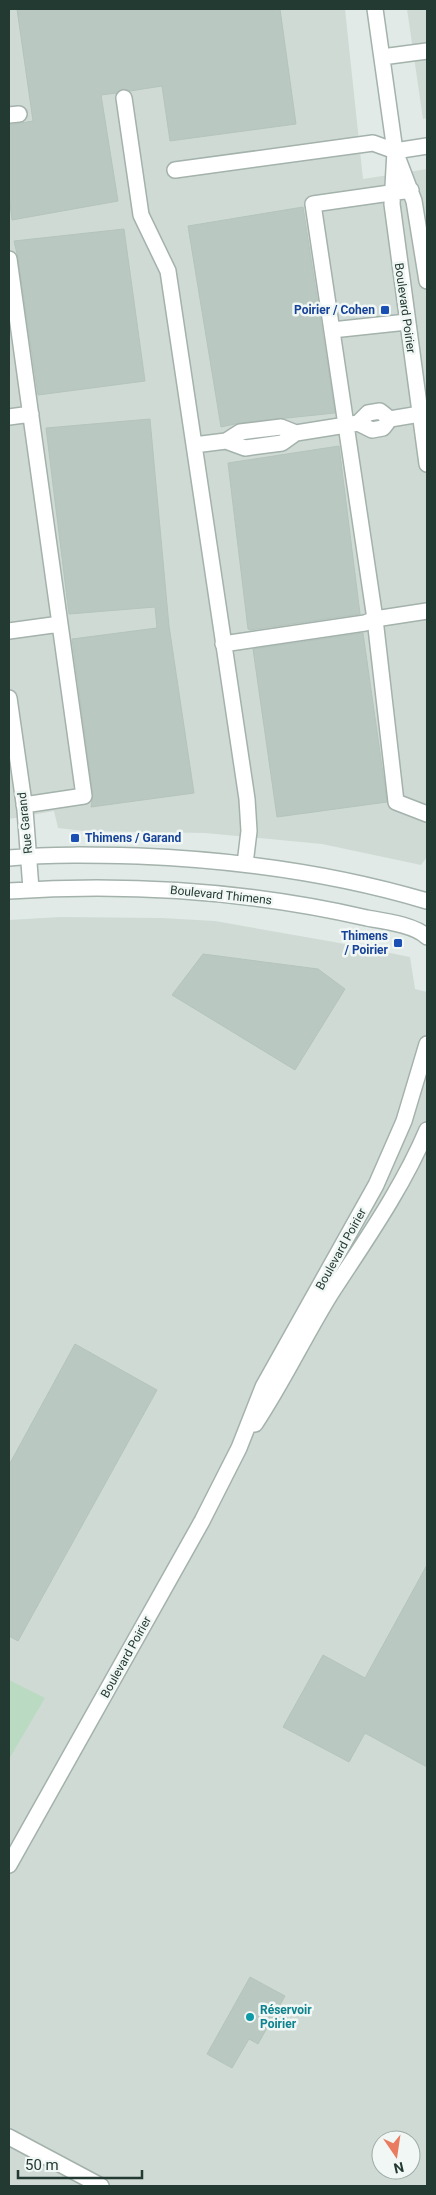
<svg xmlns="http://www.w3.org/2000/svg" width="436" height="2195" viewBox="0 0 436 2195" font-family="Roboto,sans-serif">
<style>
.built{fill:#cfdad5;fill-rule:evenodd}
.green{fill:#bbdac2}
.building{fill:#b9c8c1;stroke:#b4c4bc}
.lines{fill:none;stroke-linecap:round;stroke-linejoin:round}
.minor-casing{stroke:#a4b2ac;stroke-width:18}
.minor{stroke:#fff;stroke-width:15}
.transit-dot{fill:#1a4fb4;stroke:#f1f7f4;stroke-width:2}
.culture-dot{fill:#0f9aa8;stroke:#f1f7f4;stroke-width:2}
.labels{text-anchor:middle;stroke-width:5;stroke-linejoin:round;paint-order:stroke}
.street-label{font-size:12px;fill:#223a32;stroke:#f1f7f4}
.transit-label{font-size:12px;font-weight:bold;fill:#164399;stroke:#f1f7f4;text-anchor:end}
.culture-label{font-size:12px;font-weight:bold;fill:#0d838f;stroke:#f1f7f4;text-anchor:start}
</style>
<rect width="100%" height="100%" fill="#e1eae6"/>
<!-- built -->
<path class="built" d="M 9,9 L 345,9 L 363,179 L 427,169 L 427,857 L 421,865 L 322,844 L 205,833 L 84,831 L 58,828 L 54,811 L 9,819 Z
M 407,9 L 427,9 L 427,118 L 423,119 Z
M 60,917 L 161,918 L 215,921 L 334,942 L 410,957 L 415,989 L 427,992 L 427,2186 L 9,2186 L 9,920 ZM 381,2140 L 411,2140 L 411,2170 L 381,2170 Z"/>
<!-- green -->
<path class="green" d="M 9,1680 L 45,1698 L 9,1759 Z"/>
<!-- building -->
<path class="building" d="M 17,9 L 280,9 L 296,124 L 170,141 L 162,86 L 130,91 L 123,89 L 117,93 L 101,95 L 118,201 L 12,220 L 9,196 L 9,125 L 33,121 Z
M 303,207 L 335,413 L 239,423 L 221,427 L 188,226 Z
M 124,229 L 145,381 L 38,395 L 18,258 L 14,241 Z
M 150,419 L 169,626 L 194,793 L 91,807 L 93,795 L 72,639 L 157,628 L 155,607 L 69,614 L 46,428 Z
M 339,446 L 360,614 L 250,630 L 248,629 L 228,463 Z
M 363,633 L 387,802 L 277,817 L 253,649 Z
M 203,954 L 318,969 L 345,989 L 295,1070 L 172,995 Z
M 75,1344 L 157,1390 L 18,1641 L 9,1636 L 9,1465 Z
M 427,1565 L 427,1767 L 365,1733 L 349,1762 L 283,1727 L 323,1655 L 365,1678 Z
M 250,1977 L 285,1996 L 258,2044 L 249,2039 L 232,2068 L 207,2054 Z"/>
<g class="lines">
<!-- minor casing -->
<g class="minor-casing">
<path id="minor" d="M 375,9 L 395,151 L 414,201 L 427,281
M 382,57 L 427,51
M 124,98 L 141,215 L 168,271 L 247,799 L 249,831 L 245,864
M 9,115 L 19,114
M 395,151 L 392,204 L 427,464
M 175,170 L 373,143 L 395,151 L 427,146
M 411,190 L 313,204 L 375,619 L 396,802 L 427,814
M 9,259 L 84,796 L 24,805
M 332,330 L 407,322
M 9,417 L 31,414
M 390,419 L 420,414
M 296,433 L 281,427 L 240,432 L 226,441 L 245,448 L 282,443 L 296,433 L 346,425 L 358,423 L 372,430 L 383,428 L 390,419 L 380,411 L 368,413 L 358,423
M 194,445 L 226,441
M 9,631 L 60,624
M 223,644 L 365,623 L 375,619 L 427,611
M 9,698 L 25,810 L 31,889
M 9,858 C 52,854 95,855 138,856 C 236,860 333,873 427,901
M 9,891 C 129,883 249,891 367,918 C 384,921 415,925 427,937
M 255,1424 C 283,1382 304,1337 330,1295 C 365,1241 402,1189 427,1130
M 9,1865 L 202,1521 L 239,1448 L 263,1387 L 376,1185 L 404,1121 L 427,1044
M 9,2137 L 101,2186"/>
</g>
<!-- minor -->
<use href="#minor" class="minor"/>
</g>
<!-- markers -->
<g class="transit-dot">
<rect x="380" y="305" width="10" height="10" rx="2.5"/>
<rect x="70" y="833" width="10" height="10" rx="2.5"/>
<rect x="393" y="938" width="10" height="10" rx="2.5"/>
</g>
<circle class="culture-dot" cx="250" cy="2017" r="5"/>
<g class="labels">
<!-- street labels -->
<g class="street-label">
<text transform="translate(405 308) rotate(82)" y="4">Boulevard Poirier</text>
<text transform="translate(25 823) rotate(-96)" y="4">Rue Garand</text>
<text transform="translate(221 895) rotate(6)" y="4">Boulevard Thimens</text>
<text transform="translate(341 1249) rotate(-61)" y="4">Boulevard Poirier</text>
<text transform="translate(126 1657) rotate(-61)" y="4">Boulevard Poirier</text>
</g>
<!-- transit labels -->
<g class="transit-label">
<text x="375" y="314">Poirier / Cohen</text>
<text x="85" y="842" text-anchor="start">Thimens / Garand</text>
<text x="388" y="940">Thimens<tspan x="388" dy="14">/ Poirier</tspan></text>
</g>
<!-- culture labels -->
<g class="culture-label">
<text x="260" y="2014">Réservoir<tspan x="260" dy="14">Poirier</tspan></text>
</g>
</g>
<!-- border -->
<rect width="436" height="2195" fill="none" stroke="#223a32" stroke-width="20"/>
<!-- north arrow -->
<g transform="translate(396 2155) rotate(167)"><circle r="24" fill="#f1f7f4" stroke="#9eaba6"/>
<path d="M0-4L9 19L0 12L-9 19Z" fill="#e97c60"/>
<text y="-8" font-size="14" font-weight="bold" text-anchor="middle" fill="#223a32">N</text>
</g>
<!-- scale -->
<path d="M18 2170v8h124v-8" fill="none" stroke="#223a32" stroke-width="2.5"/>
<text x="25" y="2170" font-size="15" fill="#223a32" stroke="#f1f7f4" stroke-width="4" paint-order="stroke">50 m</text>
</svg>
